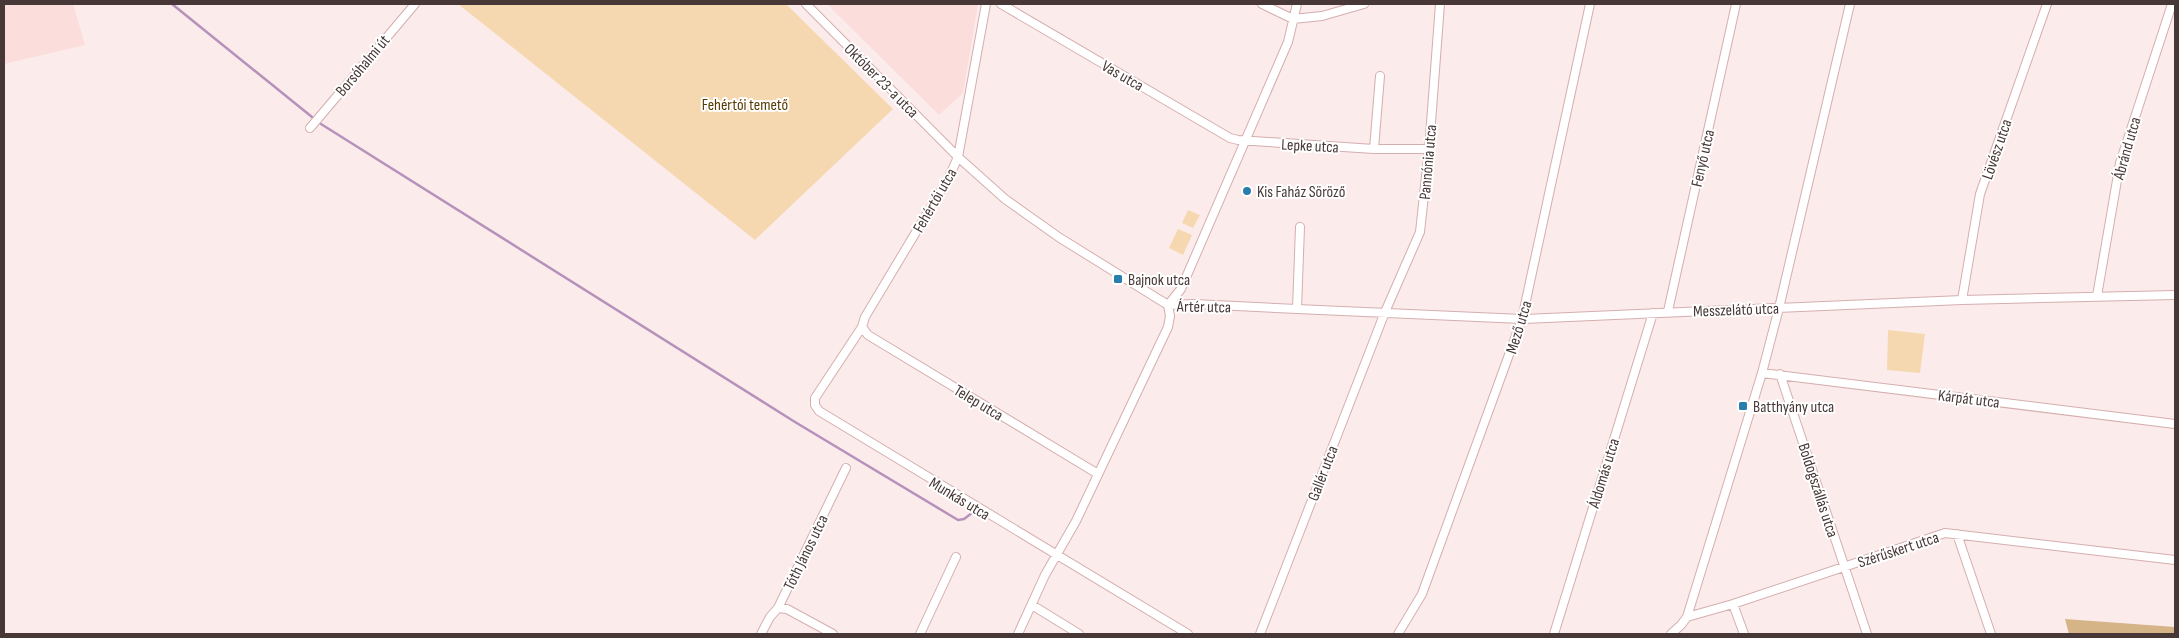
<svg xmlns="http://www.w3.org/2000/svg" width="2179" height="638" viewBox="0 0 2179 638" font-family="'Sofia Sans Condensed',sans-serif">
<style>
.built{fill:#fbdddc}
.green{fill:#f6d8b0}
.forest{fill:#d5b588}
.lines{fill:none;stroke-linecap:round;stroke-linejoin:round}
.stream{stroke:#b692bb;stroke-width:2.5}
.minor-casing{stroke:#d5aeae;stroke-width:10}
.minor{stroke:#fff;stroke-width:8}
.poi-dot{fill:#287ead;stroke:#fff;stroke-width:2}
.labels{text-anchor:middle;stroke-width:4;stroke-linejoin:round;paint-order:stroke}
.street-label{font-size:16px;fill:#473837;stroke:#fff}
.park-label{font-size:16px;fill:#583900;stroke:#fff}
.poi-label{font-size:16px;fill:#473837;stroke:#fff;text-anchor:start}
</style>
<rect width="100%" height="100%" fill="#fcebeb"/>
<!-- built -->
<path class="built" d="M 4,4 L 73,4 L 85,45 L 4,64 Z
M 827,4 L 978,4 L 963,93 L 939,115 Z"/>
<!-- green -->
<path class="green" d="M 458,4 L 786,4 L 893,109 L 755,240 Z
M 1188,210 L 1200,215 L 1193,228 L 1182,223 Z
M 1178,229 L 1192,235 L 1183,255 L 1169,248 Z
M 1888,330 L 1925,334 L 1920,373 L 1887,370 Z"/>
<!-- forest -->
<path class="forest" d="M 2065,619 L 2175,627 L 2175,634 L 2069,634 Z"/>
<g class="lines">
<!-- stream -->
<path class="stream" d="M 172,4 L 312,117
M 321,124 L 795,422 L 958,520 L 964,519 L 976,510"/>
<!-- minor casing -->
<g class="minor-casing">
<path id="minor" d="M 806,4 L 958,157 L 1005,199 L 1060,238 L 1168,305 L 1194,304 L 1297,309 L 1300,227
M 986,4 L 958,157 L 949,177 L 865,317 L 862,327 L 815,398 L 815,405 L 819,411 L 1188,634
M 1001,4 L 1230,138 L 1238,140 L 1374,149 L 1429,149
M 1262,4 L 1293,19 L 1322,16 L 1364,4
M 310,128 L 415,4
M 1374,149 L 1380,76
M 2097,296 L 2120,163 L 2172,4
M 1962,300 L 1980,194 L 2047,4
M 1168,305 L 1181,289 L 1288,42 L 1297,4
M 1297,309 L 1522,319 L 1962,300 L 2175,295
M 1668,311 L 1736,4
M 862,327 L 868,335 L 1098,474
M 1762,373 L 2175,424
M 1780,374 L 1867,634
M 1957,534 L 1991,634
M 1733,604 L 1744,634
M 1032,605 L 1079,634
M 778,608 L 787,609 L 833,634
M 1687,617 L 1733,604 L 1945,533 L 2175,560
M 761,634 L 770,617 L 778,608 L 846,468
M 920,634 L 956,557
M 1018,634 L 1045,575 L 1076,521 L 1168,327 L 1170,316 L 1168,305
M 1260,634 L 1385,312 L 1420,232 L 1429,149 L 1440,4
M 1398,634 L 1422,594 L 1522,319 L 1590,4
M 1554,634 L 1653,313
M 1671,634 L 1681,625 L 1687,617 L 1762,373 L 1779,308 L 1850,4"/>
</g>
<!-- minor -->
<use href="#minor" class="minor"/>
</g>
<!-- markers -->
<g class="poi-dot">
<circle cx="1247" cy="191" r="5"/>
<rect x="1113" y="274" width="10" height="10" rx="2.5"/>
<rect x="1738" y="401" width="10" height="10" rx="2.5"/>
</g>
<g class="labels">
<!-- street labels -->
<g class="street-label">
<text transform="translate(362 65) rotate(-50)" y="6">Borsóhalmi út</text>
<text transform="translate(1123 75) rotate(30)" y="6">Vas utca</text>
<text transform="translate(882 80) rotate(45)" y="6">Október 23-a utca</text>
<text transform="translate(1310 145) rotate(3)" y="6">Lepke utca</text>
<text transform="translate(2126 148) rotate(-74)" y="6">Ábránd utca</text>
<text transform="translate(1996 149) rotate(-71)" y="6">Lövész utca</text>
<text transform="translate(1702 158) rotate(-77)" y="6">Fenyő utca</text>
<text transform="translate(1427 162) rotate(-85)" y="6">Pannónia utca</text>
<text transform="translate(934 200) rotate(-60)" y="6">Fehértói utca</text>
<text transform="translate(1204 306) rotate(1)" y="6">Ártér utca</text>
<text transform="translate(1736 309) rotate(-2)" y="6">Messzelátó utca</text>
<text transform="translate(1518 327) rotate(-73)" y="6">Mező utca</text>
<text transform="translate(1969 398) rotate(7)" y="6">Kárpát utca</text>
<text transform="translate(979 402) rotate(31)" y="6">Telep utca</text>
<text transform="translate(1322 473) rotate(-69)" y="6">Gallér utca</text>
<text transform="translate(1603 473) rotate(-73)" y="6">Áldomás utca</text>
<text transform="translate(1819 490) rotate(72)" y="6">Boldogszállás utca</text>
<text transform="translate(960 498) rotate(31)" y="6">Munkás utca</text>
<text transform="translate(1898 549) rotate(-18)" y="6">Szérűskert utca</text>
<text transform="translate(805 552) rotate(-64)" y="6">Tóth János utca</text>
</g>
<!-- park labels -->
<g class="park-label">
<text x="745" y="110">Fehértói temető</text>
</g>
<!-- poi labels -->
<g class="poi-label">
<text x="1257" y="197">Kis Faház Söröző</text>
<text x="1128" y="285">Bajnok utca</text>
<text x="1753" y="412">Batthyány utca</text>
</g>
</g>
<!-- border -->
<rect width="2179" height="638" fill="none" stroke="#473837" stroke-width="10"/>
</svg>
